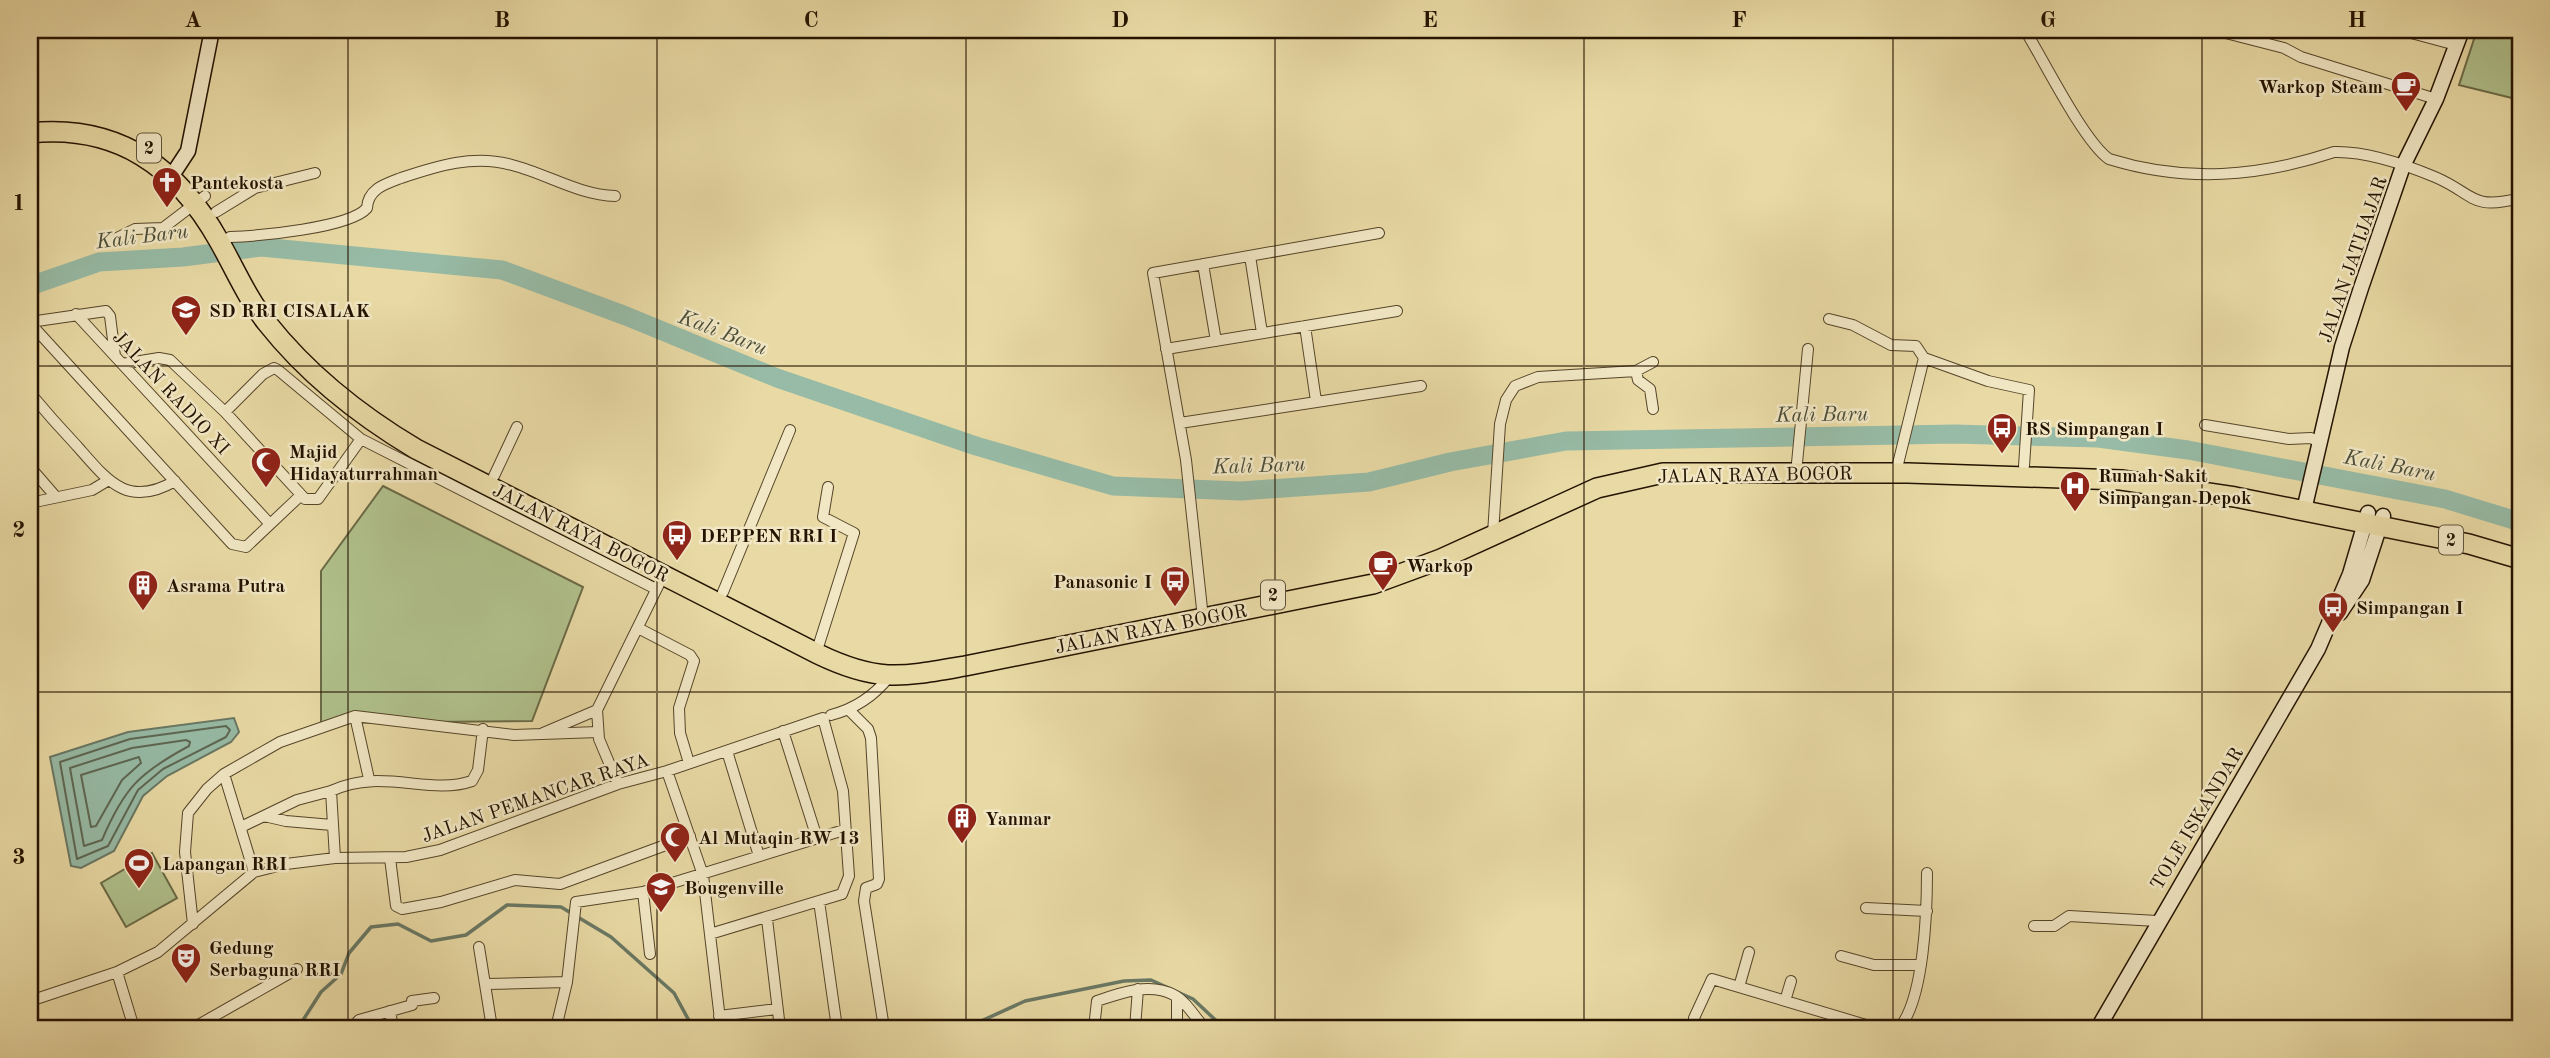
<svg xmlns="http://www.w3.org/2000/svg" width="2550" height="1058" viewBox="0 0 2550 1058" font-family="'Old Standard TT',serif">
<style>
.green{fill:#b0c18c;stroke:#6a6a46;stroke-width:2}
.water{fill:#97bba6;stroke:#697864;stroke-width:2}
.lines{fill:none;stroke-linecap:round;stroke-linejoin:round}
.shore{stroke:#5e6753;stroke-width:2}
.stream{stroke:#697864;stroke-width:3.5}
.river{stroke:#97bba6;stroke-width:19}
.street-casing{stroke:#554529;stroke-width:12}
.secondary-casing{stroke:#241300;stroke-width:17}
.highway-casing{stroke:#241300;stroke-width:22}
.street{stroke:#f1e7c4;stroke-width:10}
.secondary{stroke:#f1e7c4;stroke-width:14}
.highway{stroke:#e9daa5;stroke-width:19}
.grid{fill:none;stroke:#241300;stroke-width:2;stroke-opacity:0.55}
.labels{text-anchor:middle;stroke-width:5;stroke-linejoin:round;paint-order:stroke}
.shield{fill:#f1e7c4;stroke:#62533b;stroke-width:2}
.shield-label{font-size:18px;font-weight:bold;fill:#241300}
.poi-label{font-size:19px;font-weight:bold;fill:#241300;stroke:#f1e7c4;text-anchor:start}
.street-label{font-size:19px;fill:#241300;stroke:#f1e7c4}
.water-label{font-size:21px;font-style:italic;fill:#4c4e3a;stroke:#f1e7c4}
.neatline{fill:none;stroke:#241300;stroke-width:2.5}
.grid-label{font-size:23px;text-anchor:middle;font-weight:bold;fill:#241300}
</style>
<rect width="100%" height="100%" fill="#e9daa5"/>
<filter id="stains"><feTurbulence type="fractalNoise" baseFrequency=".00286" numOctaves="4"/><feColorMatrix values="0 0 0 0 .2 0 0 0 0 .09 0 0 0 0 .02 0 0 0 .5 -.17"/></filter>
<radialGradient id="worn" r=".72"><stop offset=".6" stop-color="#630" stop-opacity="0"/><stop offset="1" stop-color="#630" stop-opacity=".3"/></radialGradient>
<!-- green -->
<path class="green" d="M 2477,30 L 2520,30 L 2520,100 L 2459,85 Z
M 383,486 L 583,587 L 532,721 L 321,723 L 321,571 Z
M 152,853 L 177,898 L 126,927 L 101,883 Z"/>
<!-- water -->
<path class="water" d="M 234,718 L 239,732 L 231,742 L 167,776 L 143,796 L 114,851 L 81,868 L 71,866 L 50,757 L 128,732 Z"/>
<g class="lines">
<!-- shore -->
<path class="shore" d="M 226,726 L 230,730 L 226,737 L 163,769 L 138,790 L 108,846 L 77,859 L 60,762 L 130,739 Z
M 186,740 L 190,742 L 189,746 C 139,773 124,788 102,840 L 84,846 L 70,768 L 132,748 Z
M 139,757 L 141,763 L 122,780 L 96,826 L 91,827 L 81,775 Z"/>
<!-- stream -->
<path class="stream" d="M 298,1028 L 321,992 L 341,974 L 349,953 L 371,927 L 398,924 L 431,941 L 466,935 L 507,905 L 561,907 L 611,937 L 674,993 L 693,1028
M 966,1028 L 1025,1001 L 1124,981 L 1151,980 L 1193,999 L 1224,1028"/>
<!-- river -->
<path class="river" d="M 30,286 L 99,262 L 183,257 L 261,247 L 502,270 L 626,316 L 777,378 L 976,446 L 1113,486 L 1241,491 L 1369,482 L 1450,462 L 1566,441 L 1955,434 L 2098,438 L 2188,450 L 2445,499 L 2520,522"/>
<!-- street casing -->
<g class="street-casing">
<path id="street" d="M 2025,30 C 2043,59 2084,142 2109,159 C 2186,183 2259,177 2334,152 C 2367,151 2404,164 2435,177 C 2475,194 2470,211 2520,198
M 2214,30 L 2284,48 L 2301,57 L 2436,99
M 2400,30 L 2456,45
M 216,212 L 255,188 L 315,173
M 230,237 C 258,236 350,228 367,208 C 368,189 385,184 401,178 C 437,166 474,154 512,165 C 547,174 579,195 615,196
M 109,242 L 135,229 L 163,228 L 205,196
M 1250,256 L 1262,333
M 1203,264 L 1216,341
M 76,314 L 270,524
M 1829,319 L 1853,325 L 1891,345 L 1916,346 L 1924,358 L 1988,381 L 2029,390 L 2024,466
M 30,322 L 106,311 L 110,316 L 115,356
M 30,323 L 232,544 L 246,547 L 300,496
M 1305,326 L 1316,401
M 1166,349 L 1397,311
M 122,364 L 159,358 L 170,360 L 225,412 L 305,499 L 318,499 L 361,439
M 1636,371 L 1638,380 L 1650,389 L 1653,409
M 30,393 C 45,411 61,429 77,446 C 107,480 127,509 175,481
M 225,412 L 263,374 L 274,368 L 278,370 L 361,439 L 656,589
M 1180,423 L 1421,386
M 2205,425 L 2289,439 L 2311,438 L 2319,442
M 1797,463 L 1808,349
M 1898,464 L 1924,358
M 30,467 L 56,497
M 494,476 L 517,427
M 30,503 L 92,490 L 107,481
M 1493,534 L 1500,424 L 1506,400 L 1515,386 L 1538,377 L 1636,371 L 1653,362
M 723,592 L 790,430
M 1203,618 L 1186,460 L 1153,273 L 1379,233
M 638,628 L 690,655 L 694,661 L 679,708 L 680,733 L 689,763
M 819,644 L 854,533 L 823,517 L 828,487
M 849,710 L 868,729 L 871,738 L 879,879 L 877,884 L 866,888 L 864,901 L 884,1028
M 831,715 C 854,709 874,696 889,677
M 355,716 L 369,779
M 783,731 L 817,838
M 543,733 L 597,710
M 727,751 L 759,856
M 667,771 L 703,875 L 721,1028
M 224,774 L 254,872
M 618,784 L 599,739 L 597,710 L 659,584
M 264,816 L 286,821 L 332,825
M 241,827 L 297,800 L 331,791
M 335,858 L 331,791 C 382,767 429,796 472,781 L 478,770 L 483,729
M 390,858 L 396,906 L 402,909 L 441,902 L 515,880 L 560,884 L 690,836
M 819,901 L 837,1028
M 1866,908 L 1927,911
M 767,919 L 780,1028
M 193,924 L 185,852 L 188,813 L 207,789 L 224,774 L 280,742 L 355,716 L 514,735 L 598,732
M 2034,926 L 2054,926 L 2069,916 L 2157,921
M 479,947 L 492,1028
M 650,954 L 643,892 L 844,830
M 1841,956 L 1874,965 L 1920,965
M 117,972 L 134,1028
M 487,984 L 567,982
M 1739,987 L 1749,952
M 30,1001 L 117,972 L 158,952 L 254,872 L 286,864 L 335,858 L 406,857 L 440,850 L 618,784 L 667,771 L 823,718 L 843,791 L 849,876 L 842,894 L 710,934
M 1785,1001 L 1791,981
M 390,1011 L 393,1028
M 719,1016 L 777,1009
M 193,1028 L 297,969
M 352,1028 L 359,1020 L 412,1005 L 412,1001 L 434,998
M 556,1028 L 567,982 L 576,902 L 643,892
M 1094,1028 L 1097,1001 C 1120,993 1150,982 1174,995 C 1186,1001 1196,1019 1205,1028
M 1135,1028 L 1138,989
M 1177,1028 L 1177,997
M 1704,1028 L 1696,1025 L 1694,1018 L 1712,979 L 1876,1028
M 1899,1028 C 1924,1000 1927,911 1927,873
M 2036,1028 L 2038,1028"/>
</g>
<!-- secondary casing -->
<g class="secondary-casing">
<path id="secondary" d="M 171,177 L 188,151 L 212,30
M 2304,510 L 2342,347 L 2361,288 L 2403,166 L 2436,99 L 2462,30
M 2340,613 L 2362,580 L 2383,516
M 2098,1028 L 2318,649 L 2350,574 L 2368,513"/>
</g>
<!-- highway casing -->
<g class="highway-casing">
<path id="highway" d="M 30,133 C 117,124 177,166 219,241 C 235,269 247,298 267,323 C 309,376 359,415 416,449 L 818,654 C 878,683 902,677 965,666 L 1373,584 L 1441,559 L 1597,488 L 1663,473 L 1908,473 L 2121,480 L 2235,497 L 2469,544 L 2520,559"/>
</g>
<!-- street -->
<use href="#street" class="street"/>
<!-- secondary -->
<use href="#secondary" class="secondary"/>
<!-- highway -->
<use href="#highway" class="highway"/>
</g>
<!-- grid -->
<path class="grid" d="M 348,30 L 348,1028M 657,30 L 657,1028M 966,30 L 966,1028M 1275,30 L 1275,1028M 1584,30 L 1584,1028M 1893,30 L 1893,1028M 2202,30 L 2202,1028M 30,366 L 2520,366M 30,692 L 2520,692"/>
<!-- icons -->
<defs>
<g id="cafe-pin" transform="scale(1.575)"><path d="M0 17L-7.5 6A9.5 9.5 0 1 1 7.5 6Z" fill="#8f2418" stroke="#f1e7c4"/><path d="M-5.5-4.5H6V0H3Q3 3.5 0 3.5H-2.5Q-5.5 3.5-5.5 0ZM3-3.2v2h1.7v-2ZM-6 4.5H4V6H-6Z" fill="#fff"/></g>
<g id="church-pin" transform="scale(1.575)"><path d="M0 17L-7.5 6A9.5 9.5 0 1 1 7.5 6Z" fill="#8f2418" stroke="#f1e7c4"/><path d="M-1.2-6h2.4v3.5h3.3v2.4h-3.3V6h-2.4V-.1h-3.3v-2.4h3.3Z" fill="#fff"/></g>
<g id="school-pin" transform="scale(1.575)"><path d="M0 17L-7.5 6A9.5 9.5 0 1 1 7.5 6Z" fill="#8f2418" stroke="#f1e7c4"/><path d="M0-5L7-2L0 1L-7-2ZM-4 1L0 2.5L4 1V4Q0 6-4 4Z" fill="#fff"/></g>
<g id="bus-pin" transform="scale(1.575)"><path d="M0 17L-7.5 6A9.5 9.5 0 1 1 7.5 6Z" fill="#8f2418" stroke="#f1e7c4"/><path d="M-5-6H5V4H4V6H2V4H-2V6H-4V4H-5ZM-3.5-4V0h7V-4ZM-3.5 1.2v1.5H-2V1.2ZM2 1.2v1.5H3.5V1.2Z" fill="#fff"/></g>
<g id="mosque-pin" transform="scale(1.575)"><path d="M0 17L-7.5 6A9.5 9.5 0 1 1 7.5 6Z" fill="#8f2418" stroke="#f1e7c4"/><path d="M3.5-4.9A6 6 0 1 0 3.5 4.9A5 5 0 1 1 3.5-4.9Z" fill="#fff"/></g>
<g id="hospital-pin" transform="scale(1.575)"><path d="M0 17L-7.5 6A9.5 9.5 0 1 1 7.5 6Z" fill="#8f2418" stroke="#f1e7c4"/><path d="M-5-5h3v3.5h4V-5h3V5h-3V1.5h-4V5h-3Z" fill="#fff"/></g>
<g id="building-pin" transform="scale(1.575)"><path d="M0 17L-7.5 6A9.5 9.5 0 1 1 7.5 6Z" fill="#8f2418" stroke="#f1e7c4"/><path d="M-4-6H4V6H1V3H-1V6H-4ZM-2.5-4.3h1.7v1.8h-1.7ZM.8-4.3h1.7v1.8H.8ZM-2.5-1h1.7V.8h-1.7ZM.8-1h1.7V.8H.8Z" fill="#fff"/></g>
<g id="stadium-pin" transform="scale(1.575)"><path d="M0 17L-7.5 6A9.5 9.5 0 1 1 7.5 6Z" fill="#8f2418" stroke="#f1e7c4"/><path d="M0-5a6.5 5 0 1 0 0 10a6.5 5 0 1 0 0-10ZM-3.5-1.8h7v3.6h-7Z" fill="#fff"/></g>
<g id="theatre-pin" transform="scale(1.575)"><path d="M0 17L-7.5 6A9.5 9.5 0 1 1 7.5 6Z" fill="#8f2418" stroke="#f1e7c4"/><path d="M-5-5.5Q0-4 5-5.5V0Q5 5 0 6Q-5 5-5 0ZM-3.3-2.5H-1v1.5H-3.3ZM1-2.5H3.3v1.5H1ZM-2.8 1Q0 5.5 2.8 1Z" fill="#fff"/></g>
</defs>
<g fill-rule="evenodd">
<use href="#cafe-pin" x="2406" y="86"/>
<use href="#church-pin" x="167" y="182"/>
<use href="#school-pin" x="186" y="310"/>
<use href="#bus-pin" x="2002" y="428"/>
<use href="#mosque-pin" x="266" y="462"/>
<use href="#hospital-pin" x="2075" y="486"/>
<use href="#bus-pin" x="677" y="535"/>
<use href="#cafe-pin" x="1383" y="565"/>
<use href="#bus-pin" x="1175" y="581"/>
<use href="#building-pin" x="143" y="585"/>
<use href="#bus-pin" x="2333" y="607"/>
<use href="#building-pin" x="962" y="818"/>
<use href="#mosque-pin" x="675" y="837"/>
<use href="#stadium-pin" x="139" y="863"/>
<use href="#school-pin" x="661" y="887"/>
<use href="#theatre-pin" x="186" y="958"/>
</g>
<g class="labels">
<!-- shield labels -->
<g class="shield">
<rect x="137" y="133.5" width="24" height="29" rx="5"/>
<rect x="2439" y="525.5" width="24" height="29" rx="5"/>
<rect x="1261" y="580.5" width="24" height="29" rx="5"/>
</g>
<g class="shield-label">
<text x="149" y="154">2</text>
<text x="2451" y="546">2</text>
<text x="1273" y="601">2</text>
</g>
<!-- poi labels -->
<g class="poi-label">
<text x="2383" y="93" text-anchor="end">Warkop Steam</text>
<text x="190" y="189">Pantekosta</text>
<text x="209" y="317">SD RRI CISALAK</text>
<text x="2025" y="435">RS Simpangan I</text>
<text x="289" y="458">Majid<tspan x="289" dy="22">Hidayaturrahman</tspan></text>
<text x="2098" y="482">Rumah Sakit<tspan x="2098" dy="22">Simpangan Depok</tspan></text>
<text x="700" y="542">DEPPEN RRI I</text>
<text x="1406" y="572">Warkop</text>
<text x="1152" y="588" text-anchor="end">Panasonic I</text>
<text x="166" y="592">Asrama Putra</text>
<text x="2356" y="614">Simpangan I</text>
<text x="985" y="825">Yanmar</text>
<text x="698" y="844">Al Mutaqin RW 13</text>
<text x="162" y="870">Lapangan RRI</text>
<text x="684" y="894">Bougenville</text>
<text x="209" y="954">Gedung<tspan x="209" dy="22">Serbaguna RRI</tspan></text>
</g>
<!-- street labels -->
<g class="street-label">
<text transform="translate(2352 259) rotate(-71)" y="7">JALAN JATIJAJAR</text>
<text transform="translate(172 392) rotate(47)" y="7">JALAN RADIO XI</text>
<text transform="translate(1755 474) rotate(-1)" y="7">JALAN RAYA BOGOR</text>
<text transform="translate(581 532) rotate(27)" y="7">JALAN RAYA BOGOR</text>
<text transform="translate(1151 628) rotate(-11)" y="7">JALAN RAYA BOGOR</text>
<text transform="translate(535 797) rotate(-19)" y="7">JALAN PEMANCAR RAYA</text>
<text transform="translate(2196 818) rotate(-59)" y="7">TOLE ISKANDAR</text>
</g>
<!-- water labels -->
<g class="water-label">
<text transform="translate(142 236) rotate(-7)" y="7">Kali Baru</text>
<text transform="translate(723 332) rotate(21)" y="7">Kali Baru</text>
<text transform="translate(1822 414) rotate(-1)" y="7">Kali Baru</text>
<text transform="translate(1259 465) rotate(-2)" y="7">Kali Baru</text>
<text transform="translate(2390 465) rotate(11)" y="7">Kali Baru</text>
</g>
</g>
<!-- margin -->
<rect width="2550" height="1058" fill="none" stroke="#e9daa5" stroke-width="77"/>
<rect x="38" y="38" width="2474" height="982" class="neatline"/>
<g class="grid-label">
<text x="193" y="27">A</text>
<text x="502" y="27">B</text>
<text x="811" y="27">C</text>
<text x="1120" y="27">D</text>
<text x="1430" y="27">E</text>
<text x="1739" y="27">F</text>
<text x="2048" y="27">G</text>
<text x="2357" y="27">H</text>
<text x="19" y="210">1</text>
<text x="19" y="537">2</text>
<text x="19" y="864">3</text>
</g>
<rect width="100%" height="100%" filter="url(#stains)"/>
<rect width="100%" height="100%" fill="url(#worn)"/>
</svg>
